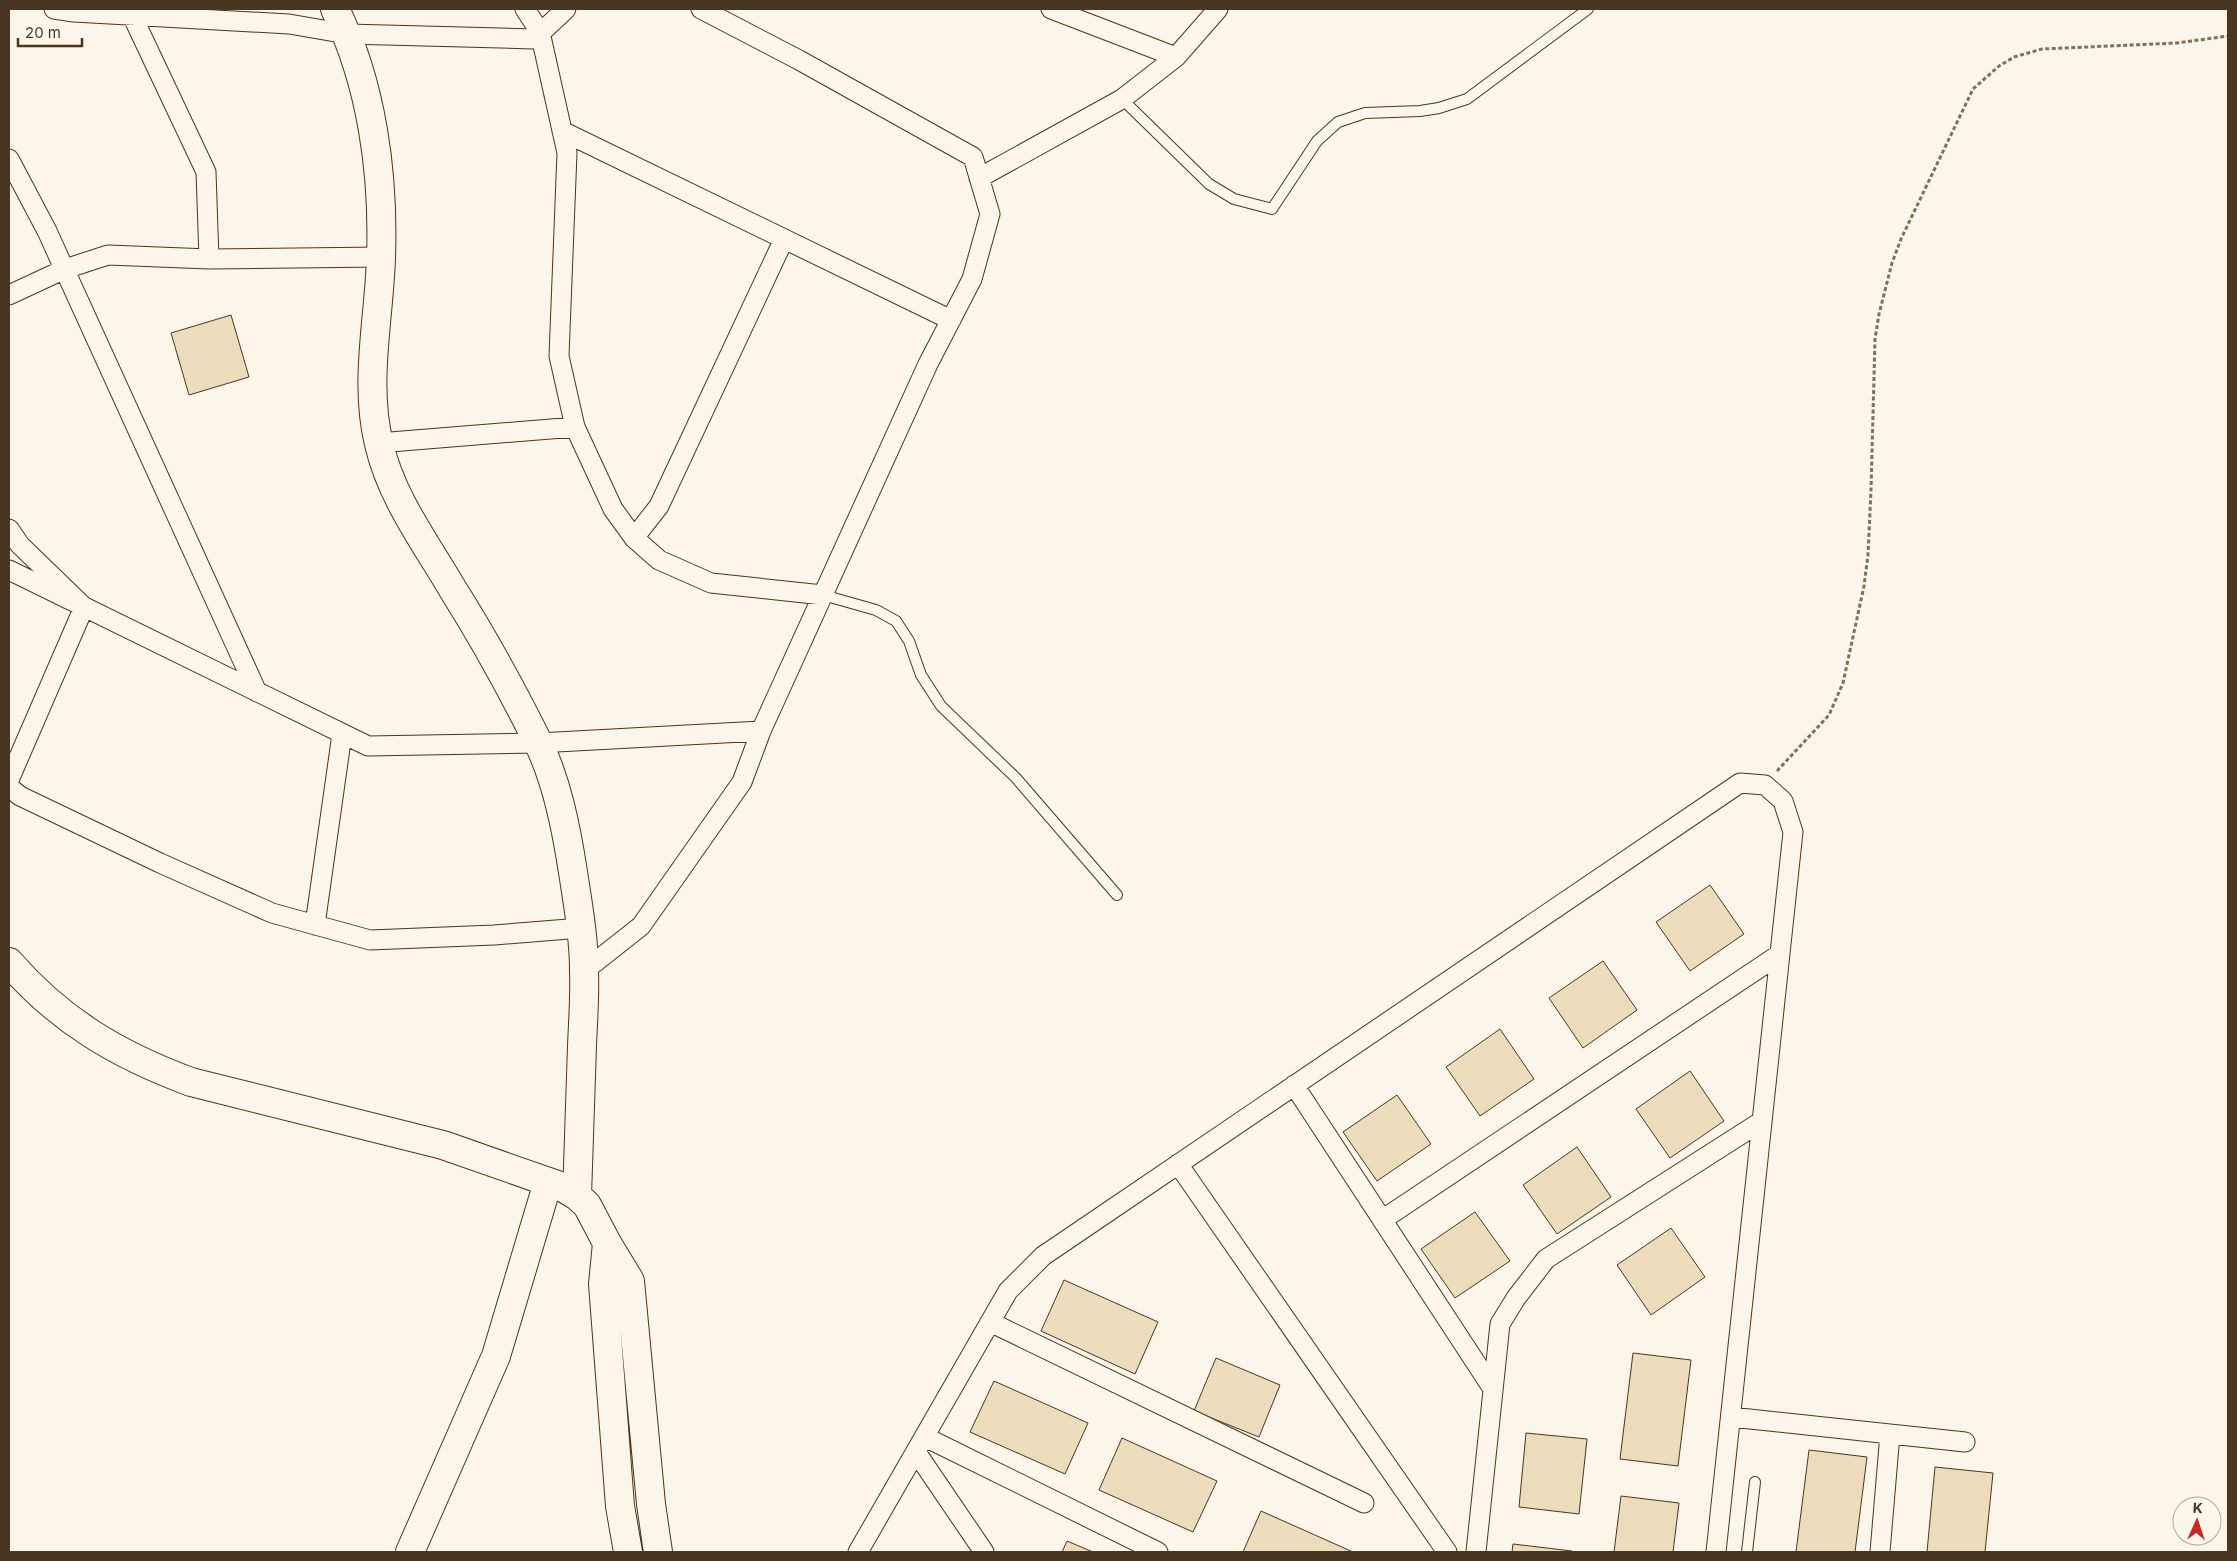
<svg xmlns="http://www.w3.org/2000/svg" width="2237" height="1561" viewBox="0 0 2237 1561" font-family="Inter,sans-serif">
<style>
.building{fill:#ecdcbc;stroke:#4a3520}
.lines{fill:none;stroke-linecap:round;stroke-linejoin:round}
.lane-casing{stroke:#4a3520;stroke-width:12}
.street-casing{stroke:#4a3520;stroke-width:21}
.secondary-casing{stroke:#4a3520;stroke-width:30}
.path{stroke:#7f6f5c;stroke-width:3;stroke-dasharray:4 2.5;stroke-linecap:butt}
.lane{stroke:#fbf6e9;stroke-width:10}
.street{stroke:#fbf6e9;stroke-width:19}
.secondary{stroke:#fbf6e9;stroke-width:28}
</style>
<rect width="100%" height="100%" fill="#fbf6e9"/>
<!-- building -->
<path class="building" d="M 231,315 L 249,377 L 189,395 L 171,333 Z
M 1710,885 L 1744,934 L 1690,971 L 1656,922 Z
M 1603,961 L 1637,1010 L 1583,1048 L 1549,998 Z
M 1500,1029 L 1534,1079 L 1480,1116 L 1446,1067 Z
M 1690,1071 L 1724,1121 L 1670,1158 L 1636,1109 Z
M 1397,1095 L 1431,1144 L 1377,1181 L 1343,1132 Z
M 1577,1147 L 1611,1197 L 1557,1234 L 1523,1185 Z
M 1475,1212 L 1510,1261 L 1455,1298 L 1421,1249 Z
M 1671,1228 L 1705,1277 L 1651,1315 L 1617,1265 Z
M 1064,1280 L 1158,1322 L 1135,1374 L 1041,1331 Z
M 1633,1353 L 1691,1360 L 1678,1466 L 1620,1459 Z
M 1216,1358 L 1280,1385 L 1259,1437 L 1194,1411 Z
M 994,1381 L 1088,1423 L 1065,1474 L 970,1432 Z
M 1526,1433 L 1587,1439 L 1579,1514 L 1519,1507 Z
M 1122,1438 L 1217,1481 L 1193,1532 L 1099,1490 Z
M 1809,1450 L 1867,1457 L 1855,1552 L 1796,1552 Z
M 1935,1467 L 1993,1473 L 1985,1552 L 1927,1552 Z
M 1621,1496 L 1679,1503 L 1673,1552 L 1614,1552 Z
M 1261,1511 L 1353,1552 L 1243,1552 Z
M 1067,1541 L 1093,1552 L 1062,1552 Z
M 1513,1544 L 1572,1551 L 1571,1552 L 1512,1552 Z"/>
<g class="lines">
<!-- lane casing -->
<g class="lane-casing">
<path id="lane" d="M 1122,99 L 1209,184 L 1234,199 L 1272,209 L 1317,141 L 1338,122 L 1365,113 L 1420,111 L 1439,108 L 1467,99 L 1588,9
M 823,595 L 876,610 L 896,621 L 909,641 L 921,675 L 941,706 L 1016,778 L 1117,895
M 1747,1552 L 1755,1482"/>
</g>
<!-- street casing -->
<g class="street-casing">
<path id="street" d="M 54,9 L 74,12 L 289,24 L 347,34 L 534,39 L 566,9
M 129,9 L 206,172 L 209,259
M 525,9 L 540,32 L 567,153 L 559,356 L 575,427 L 613,509 L 634,538 L 659,560 L 711,583 L 823,595
M 1051,9 L 1176,57
M 562,131 L 951,320
M 9,159 L 47,231 L 257,692
M 979,178 L 1122,99 L 1176,57 L 1218,9
M 9,295 L 65,269 L 108,255 L 209,259 L 381,257
M 378,443 L 575,427
M 9,529 L 20,545 L 84,607 L 9,780
M 634,538 L 659,506 L 784,239
M 9,570 L 368,746 L 538,743 L 761,731
M 9,787 L 20,796 L 160,863 L 272,913 L 370,940 L 494,935 L 581,928
M 315,925 L 342,734
M 584,971 L 641,926 L 742,782 L 761,731 L 928,364 L 972,279 L 990,214 L 973,157 L 799,60 L 701,9
M 1294,1085 L 1493,1389
M 1178,1164 L 1447,1552
M 1382,1220 L 1780,954
M 990,1322 L 1364,1503
M 1731,1417 L 1965,1442
M 925,1437 L 1158,1552
M 916,1452 L 984,1552
M 858,1552 L 1008,1291 L 1043,1256 L 1740,783 L 1765,785 L 1783,801 L 1793,832 L 1716,1552
M 1476,1552 L 1500,1324 L 1516,1298 L 1546,1259 L 1762,1121
M 1880,1552 L 1890,1434"/>
</g>
<!-- secondary casing -->
<g class="secondary-casing">
<path id="secondary" d="M 335,9 C 372,84 384,174 381,258 C 379,319 364,383 379,444 C 391,497 425,542 452,588 C 483,637 511,688 537,740 C 557,781 566,827 573,872 C 578,905 584,938 584,971 C 585,996 583,1021 582,1046 C 580,1096 579,1146 577,1196
M 9,962 C 60,1021 118,1055 191,1082 L 443,1145 L 560,1186 L 577,1196 L 587,1205 L 607,1243 L 630,1281 L 651,1504 L 658,1552
M 607,1243 L 603,1284 L 620,1506 L 628,1552
M 410,1552 L 496,1356 L 548,1182"/>
</g>
<!-- path -->
<path class="path" d="M 1777,771 L 1829,715 L 1843,683 L 1864,586 L 1868,555 L 1871,490 L 1875,339 L 1879,314 L 1892,263 L 1901,239 L 1973,89 L 1999,66 L 2014,57 L 2042,49 L 2177,43 L 2228,36"/>
<!-- lane -->
<use href="#lane" class="lane"/>
<!-- street -->
<use href="#street" class="street"/>
<!-- secondary -->
<use href="#secondary" class="secondary"/>
</g>
<!-- border -->
<rect width="2237" height="1561" fill="none" stroke="#4a3520" stroke-width="20"/>
<!-- north arrow -->
<g transform="translate(2197 1521) rotate(3)"><circle r="24" fill="#fbf6e9" stroke="#b4a999"/>
<path d="M0-4L9 19L0 12L-9 19Z" fill="#c62828"/>
<text y="-8" font-size="14" font-weight="bold" text-anchor="middle" fill="#4a3520">K</text>
</g>
<!-- scale -->
<path d="M18 38v8h64v-8" fill="none" stroke="#4a3520" stroke-width="2.5"/>
<text x="25" y="38" font-size="15" fill="#4a3520" stroke="#fbf6e9" stroke-width="4" paint-order="stroke">20 m</text>
</svg>
